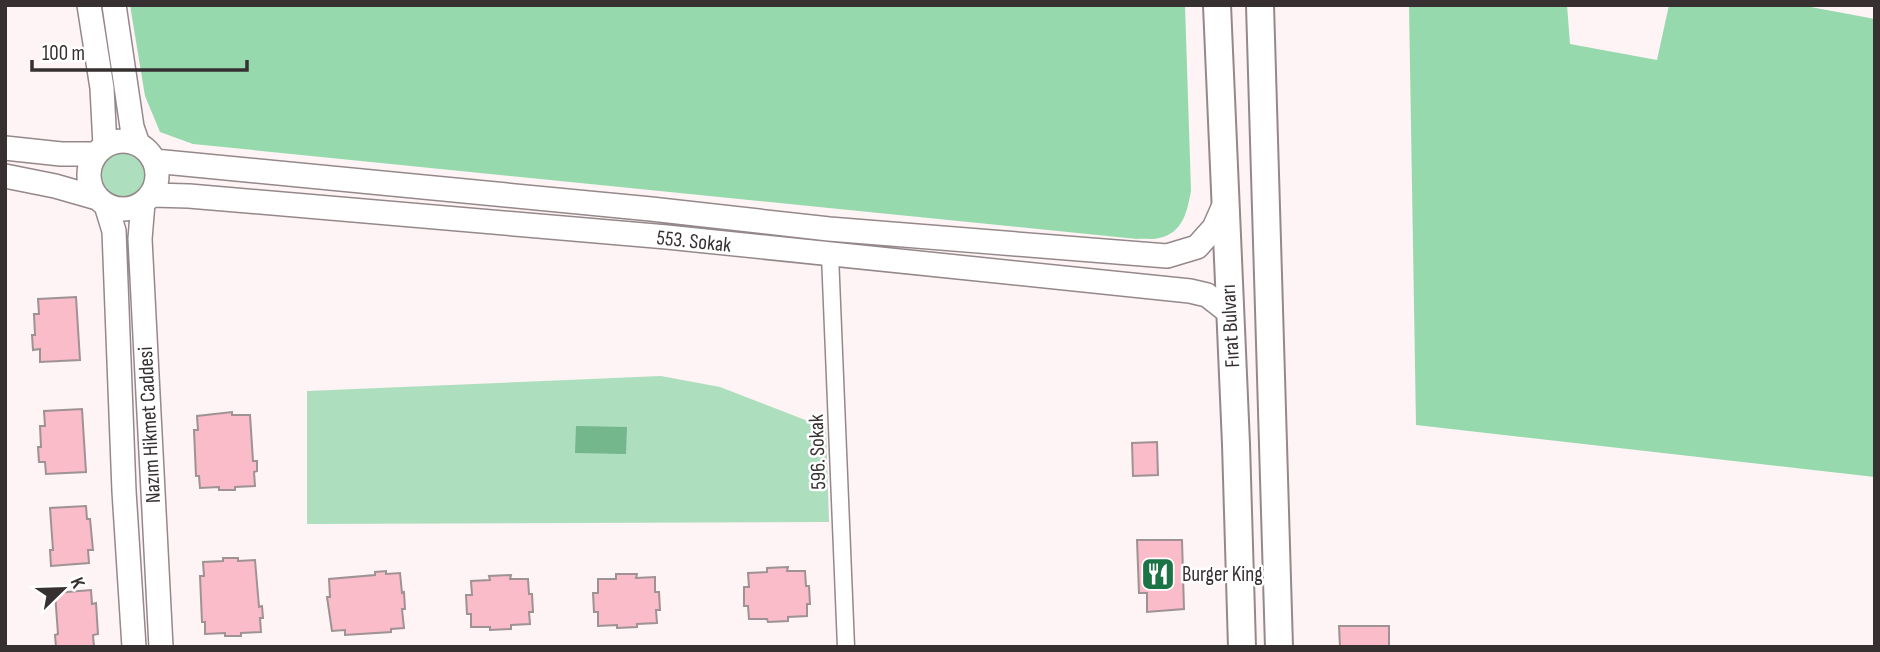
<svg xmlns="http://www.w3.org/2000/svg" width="1880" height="652" viewBox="0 0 1880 652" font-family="'Sofia Sans Condensed',sans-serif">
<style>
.green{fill:#addebd}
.forest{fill:#95d9ad}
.water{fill:#74b78d}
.building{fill:#fabcc8;stroke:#9f9294;stroke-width:2}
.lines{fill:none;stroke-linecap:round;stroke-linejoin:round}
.minor-casing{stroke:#95888a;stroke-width:19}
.secondary-casing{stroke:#95888a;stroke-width:26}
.primary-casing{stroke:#95888a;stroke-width:30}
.minor{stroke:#fff;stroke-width:16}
.secondary{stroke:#fff;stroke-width:23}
.primary{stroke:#fff;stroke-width:26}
.labels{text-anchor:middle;stroke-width:5;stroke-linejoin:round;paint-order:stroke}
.street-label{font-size:21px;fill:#363031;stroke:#fff}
.poi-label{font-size:21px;fill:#363031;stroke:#fff;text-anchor:start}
</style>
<rect width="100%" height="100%" fill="#fef3f5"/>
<!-- green -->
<path class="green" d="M95 177a26 26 0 1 1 52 0a26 26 0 1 1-52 0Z
M 661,376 L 720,387 L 826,428 L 829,522 L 307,524 L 307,391 Z"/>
<!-- forest -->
<path class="forest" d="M 130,5 L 1185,5 L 1191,191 C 1187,212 1183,233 1159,238 C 1152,240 1144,238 1137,239 L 193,144 L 160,132 L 145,96 Z
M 1409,5 L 1567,5 L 1570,44 L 1657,60 L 1669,5 L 1800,5 L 1875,19 L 1875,477 L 1416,425 Z"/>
<!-- water -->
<path class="water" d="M 576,426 L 627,427 L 626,454 L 575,453 Z"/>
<!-- building -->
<path class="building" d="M 76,297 L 80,360 L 40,362 L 40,349 L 33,350 L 32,335 L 35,335 L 34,314 L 39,314 L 38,299 Z
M 82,409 L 86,472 L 46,474 L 45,462 L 39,462 L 38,447 L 41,447 L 40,426 L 45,426 L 44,411 Z
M 232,412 L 232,415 L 250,415 L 253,461 L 257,461 L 257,471 L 254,472 L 255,486 L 235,487 L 235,490 L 219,490 L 219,487 L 200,488 L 199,476 L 196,476 L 194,430 L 198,430 L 197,416 Z
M 1157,442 L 1158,475 L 1133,476 L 1132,443 Z
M 86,506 L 87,519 L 90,519 L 93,550 L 88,550 L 89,563 L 51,566 L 50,550 L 53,550 L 50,508 Z
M 1137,540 L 1182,540 L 1184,609 L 1147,612 L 1147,593 L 1139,593 Z
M 223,558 L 238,558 L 238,561 L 255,560 L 259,607 L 262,606 L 263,618 L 260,618 L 261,632 L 241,633 L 241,636 L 225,636 L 225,633 L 205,634 L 205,622 L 202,622 L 200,576 L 204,576 L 203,562 L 223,561 Z
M 788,567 L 787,571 L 805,571 L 806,586 L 809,586 L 810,604 L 807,604 L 807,616 L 788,617 L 788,621 L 768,622 L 767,619 L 749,619 L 748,606 L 744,606 L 744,587 L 749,587 L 748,573 L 767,572 L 767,568 Z
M 386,571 L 386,574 L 400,573 L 402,593 L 404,592 L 405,609 L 402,609 L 404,628 L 391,629 L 391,632 L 345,635 L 345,630 L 332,631 L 327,597 L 330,597 L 329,579 L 375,575 L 375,572 Z
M 616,574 L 637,574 L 636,578 L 655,577 L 655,592 L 659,592 L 660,610 L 656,610 L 657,623 L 637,624 L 637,627 L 617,628 L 617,625 L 598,626 L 598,612 L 594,612 L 593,593 L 598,593 L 598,579 L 616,579 Z
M 511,575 L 510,579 L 528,579 L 529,594 L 532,594 L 533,612 L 529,612 L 530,624 L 511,625 L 511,629 L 490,630 L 490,627 L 471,627 L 471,614 L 467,614 L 466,595 L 472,595 L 471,581 L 490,580 L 489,576 Z
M 91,590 L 92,604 L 96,603 L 98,634 L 93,635 L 94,647 L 56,647 L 55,635 L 58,634 L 55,593 Z
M 1339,626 L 1389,626 L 1389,647 L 1340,647 Z"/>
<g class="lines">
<!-- minor casing -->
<g class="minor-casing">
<path id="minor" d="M 830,255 L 846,647"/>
</g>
<!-- secondary casing -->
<g class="secondary-casing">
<path id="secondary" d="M 89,5 L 102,88 L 105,146
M 114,5 L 132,127 L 138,144
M89 175a34 34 0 1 1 68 0a34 34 0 1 1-68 0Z
M 5,148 L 61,154 L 96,154
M 154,161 L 651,209 L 829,229 L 1167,256 L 1197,247 L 1214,228 L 1226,201
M 5,176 L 55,186 L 97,198
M 152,195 L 189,196 L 667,237 L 1190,291 L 1207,295 L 1230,313
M 143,203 L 140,239 L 161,647
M 106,205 L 114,231 L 124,491 L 134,647"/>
</g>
<!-- primary casing -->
<g class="primary-casing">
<path id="primary" d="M 1217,5 L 1236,444 L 1242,647
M 1260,5 L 1279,647"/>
</g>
<!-- minor -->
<use href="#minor" class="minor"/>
<!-- secondary -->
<use href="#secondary" class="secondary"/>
<!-- primary -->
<use href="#primary" class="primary"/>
</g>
<!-- icons -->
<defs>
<g id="restaurant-square" transform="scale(1.75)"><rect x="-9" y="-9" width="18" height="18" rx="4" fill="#1c7346" stroke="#fff"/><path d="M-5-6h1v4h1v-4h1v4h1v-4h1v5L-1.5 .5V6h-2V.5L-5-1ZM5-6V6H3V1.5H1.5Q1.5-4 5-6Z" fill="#fff"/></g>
</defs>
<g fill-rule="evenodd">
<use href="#restaurant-square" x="1158" y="574"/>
</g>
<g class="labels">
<!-- street labels -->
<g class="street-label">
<text transform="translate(694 241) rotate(6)" y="7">553. Sokak</text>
<text transform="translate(1230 326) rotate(-93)" y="7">Fırat Bulvarı</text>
<text transform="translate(149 425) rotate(-93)" y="7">Nazım Hikmet Caddesi</text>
<text transform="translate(817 452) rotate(-92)" y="7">596. Sokak</text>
</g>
<!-- poi labels -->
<g class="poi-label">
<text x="1182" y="581">Burger King</text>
</g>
</g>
<!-- border -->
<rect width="1880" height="652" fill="none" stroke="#363031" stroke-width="14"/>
<!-- north arrow -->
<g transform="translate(63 589) rotate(67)" stroke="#ffffff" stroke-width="5" paint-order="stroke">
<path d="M0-5L12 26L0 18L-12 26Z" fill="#363031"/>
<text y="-10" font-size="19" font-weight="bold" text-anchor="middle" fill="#363031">K</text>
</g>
<!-- scale -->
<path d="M32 60v10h215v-10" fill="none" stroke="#363031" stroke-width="3.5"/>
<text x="42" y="60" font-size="21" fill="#363031" stroke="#ffffff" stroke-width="5" paint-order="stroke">100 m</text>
</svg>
